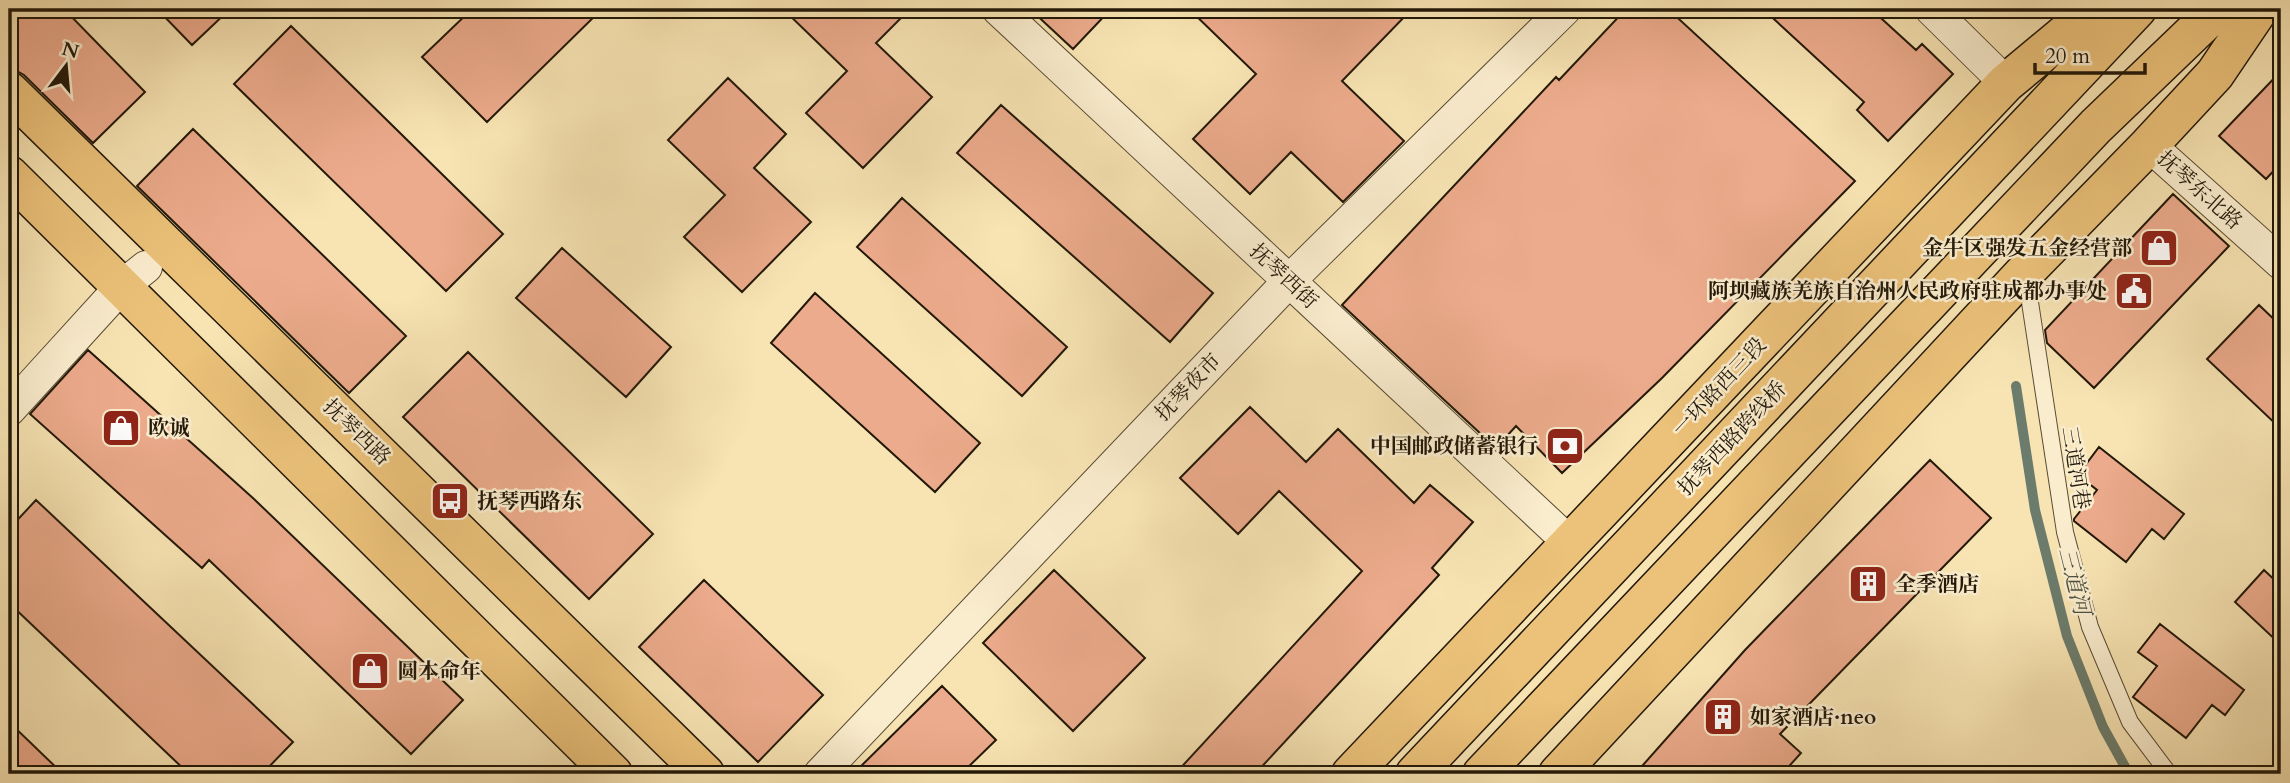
<svg xmlns="http://www.w3.org/2000/svg" width="2290" height="783" viewBox="0 0 2290 783" font-family="Cardo,'Noto Serif SC',serif">
<style>
.lines{fill:none;stroke-linecap:round;stroke-linejoin:round}
.stream{stroke:#6c7c6c;stroke-width:10}
.building{fill:#ecab8c;stroke:#221809;stroke-width:2}
.service-casing{stroke:#584b34;stroke-width:18}
.minor-casing{stroke:#584b34;stroke-width:34}
.primary-casing{stroke:#221809;stroke-width:41}
.service{stroke:#faedce;stroke-width:16}
.minor{stroke:#faedce;stroke-width:32}
.primary{stroke:#ecc27a;stroke-width:38}
.labels{text-anchor:middle;stroke-width:5;stroke-linejoin:round;paint-order:stroke}
.street-label{font-size:21px;fill:#221809;stroke:#faedce}
.poi-label{font-size:21px;font-weight:bold;fill:#221809;stroke:#faedce;text-anchor:start}
.water-label{font-size:23px;font-style:italic;fill:#4d5243;stroke:#faedce}
</style>
<rect width="100%" height="100%" fill="#f8e4b3"/>
<filter id="stains"><feTurbulence type="fractalNoise" baseFrequency=".00286" numOctaves="4"/><feColorMatrix values="0 0 0 0 .2 0 0 0 0 .09 0 0 0 0 .02 0 0 0 .5 -.17"/></filter>
<radialGradient id="worn" r=".72"><stop offset=".6" stop-color="#630" stop-opacity="0"/><stop offset="1" stop-color="#630" stop-opacity=".3"/></radialGradient>
<g class="lines">
<!-- stream -->
<path class="stream" d="M 2016,386 L 2035,510 L 2067,636 L 2103,727 L 2129,774"/>
</g>
<!-- building -->
<path class="building" d="M 9,9 L 64,9 L 145,92 L 93,143 L 24,75 L 15,70 L 9,70 Z
M 157,9 L 230,9 L 192,45 Z
M 472,9 L 602,9 L 487,122 L 422,57 Z
M 783,9 L 910,9 L 876,43 L 932,97 L 863,168 L 806,113 L 847,71 Z
M 1030,9 L 1111,9 L 1073,49 Z
M 1189,9 L 1412,9 L 1342,81 L 1404,141 L 1343,202 L 1291,152 L 1250,194 L 1193,139 L 1256,74 Z
M 1626,9 L 1668,9 L 1855,181 L 1662,378 L 1562,473 L 1516,426 L 1496,448 L 1342,305 L 1556,77 L 1559,80 Z
M 1763,9 L 1871,9 L 1916,50 L 1922,44 L 1953,74 L 1888,141 L 1857,110 L 1864,102 Z
M 291,26 L 503,234 L 446,291 L 234,84 Z
M 2281,71 L 2281,163 L 2266,179 L 2219,136 Z
M 728,78 L 786,134 L 754,168 L 811,222 L 742,292 L 684,237 L 725,195 L 668,140 Z
M 1001,105 L 1213,293 L 1170,342 L 957,153 Z
M 193,129 L 406,336 L 349,393 L 137,186 Z
M 2173,194 L 2229,246 L 2094,388 L 2047,343 L 2045,330 Z
M 902,198 L 1067,347 L 1022,396 L 857,247 Z
M 562,248 L 671,347 L 626,397 L 516,298 Z
M 815,293 L 980,443 L 935,492 L 771,343 Z
M 2259,305 L 2281,326 L 2281,429 L 2207,359 Z
M 88,350 L 254,499 L 463,700 L 411,754 L 209,560 L 202,568 L 30,414 Z
M 468,352 L 653,534 L 589,599 L 403,417 Z
M 1250,407 L 1306,462 L 1338,429 L 1414,503 L 1430,485 L 1473,522 L 1432,568 L 1439,575 L 1255,774 L 1175,774 L 1362,571 L 1279,491 L 1238,534 L 1180,478 Z
M 2099,447 L 2184,514 L 2164,539 L 2152,529 L 2126,562 L 2074,521 L 2074,519 L 2097,490 L 2078,475 Z
M 1930,460 L 1991,518 L 1780,734 L 1801,753 L 1782,774 L 1635,774 L 1745,650 Z
M 36,500 L 293,742 L 262,774 L 189,774 L 9,603 L 9,529 Z
M 1054,570 L 1145,658 L 1073,731 L 983,643 Z
M 2264,570 L 2281,586 L 2281,645 L 2235,602 Z
M 704,580 L 823,695 L 758,762 L 639,647 Z
M 2160,624 L 2244,690 L 2225,715 L 2212,705 L 2186,738 L 2133,697 L 2157,666 L 2138,652 Z
M 942,686 L 996,740 L 961,774 L 853,774 Z
M 9,722 L 63,774 L 9,774 Z"/>
<g class="lines">
<!-- service casing -->
<g class="service-casing">
<path id="service" d="M 2026,276 L 2065,532 L 2090,627 L 2130,722 L 2169,774"/>
</g>
<!-- minor casing -->
<g class="minor-casing">
<path id="minor" d="M 998,9 L 1571,544
M 1931,9 L 2006,83
M 2149,145 L 2281,263
M 9,410 L 121,287 L 146,267
M 820,774 L 1289,281 L 1565,9"/>
</g>
<!-- primary casing -->
<g class="primary-casing">
<path id="primary" d="M 9,91 L 705,774
M 9,175 L 613,774
M 1351,774 L 2006,83 L 2095,9
M 1415,774 L 2137,9
M 1482,774 L 2096,126 L 2218,9
M 1558,774 L 2025,272 L 2149,145 L 2215,74 L 2259,9"/>
</g>
<!-- service -->
<use href="#service" class="service"/>
<!-- minor -->
<use href="#minor" class="minor"/>
<!-- primary -->
<use href="#primary" class="primary"/>
</g>
<!-- icons -->
<defs>
<g id="shop-square" transform="scale(2.0125)"><rect x="-9" y="-9" width="18" height="18" rx="4" fill="#8f2418" stroke="#faedce"/><path d="M-5-2.5h2.3a2.7 3.5 0 0 1 5.4 0H5L5.5 6h-11ZM-1.5-2.5h3a1.5 2.3 0 0 0-3 0Z" fill="#fff"/></g>
<g id="civic-square" transform="scale(2.0125)"><rect x="-9" y="-9" width="18" height="18" rx="4" fill="#8f2418" stroke="#faedce"/><path d="M-.6-6.5H3V-4.5H.6V-3L4-1V1h2V6H-6V1h2V-1L-.6-3ZM-1.2 2.5V6h2.4V2.5Z" fill="#fff"/></g>
<g id="bank-square" transform="scale(2.0125)"><rect x="-9" y="-9" width="18" height="18" rx="4" fill="#8f2418" stroke="#faedce"/><path d="M-6-4H6V4H-6ZM0-2.3a2.3 2.3 0 1 0 0 4.6a2.3 2.3 0 1 0 0-4.6Z" fill="#fff"/></g>
<g id="bus-square" transform="scale(2.0125)"><rect x="-9" y="-9" width="18" height="18" rx="4" fill="#8f2418" stroke="#faedce"/><path d="M-5-6H5V4H4V6H2V4H-2V6H-4V4H-5ZM-3.5-4V0h7V-4ZM-3.5 1.2v1.5H-2V1.2ZM2 1.2v1.5H3.5V1.2Z" fill="#fff"/></g>
<g id="building-square" transform="scale(2.0125)"><rect x="-9" y="-9" width="18" height="18" rx="4" fill="#8f2418" stroke="#faedce"/><path d="M-4-6H4V6H1V3H-1V6H-4ZM-2.5-4.3h1.7v1.8h-1.7ZM.8-4.3h1.7v1.8H.8ZM-2.5-1h1.7V.8h-1.7ZM.8-1h1.7V.8H.8Z" fill="#fff"/></g>
</defs>
<g fill-rule="evenodd">
<use href="#shop-square" x="2159" y="248"/>
<use href="#civic-square" x="2134" y="291"/>
<use href="#shop-square" x="121" y="428"/>
<use href="#bank-square" x="1565" y="446"/>
<use href="#bus-square" x="450" y="501"/>
<use href="#building-square" x="1868" y="584"/>
<use href="#shop-square" x="370" y="671"/>
<use href="#building-square" x="1723" y="717"/>
</g>
<g class="labels">
<!-- street labels -->
<g class="street-label">
<text transform="translate(2200 190) rotate(42)" y="7">抚琴东北路</text>
<text transform="translate(1284 276) rotate(43)" y="7">抚琴西街</text>
<text transform="translate(1188 387) rotate(-46)" y="7">抚琴夜市</text>
<text transform="translate(1719 387) rotate(-47)" y="7">一环路西三段</text>
<text transform="translate(357 432) rotate(44)" y="7">抚琴西路</text>
<text transform="translate(1732 438) rotate(-47)" y="7">抚琴西路跨线桥</text>
<text transform="translate(2076 468) rotate(81)" y="7">三道河巷</text>
</g>
<!-- poi labels -->
<g class="poi-label">
<text x="2132" y="255" text-anchor="end">金牛区强发五金经营部</text>
<text x="2107" y="298" text-anchor="end">阿坝藏族羌族自治州人民政府驻成都办事处</text>
<text x="148" y="435">欧诚</text>
<text x="1538" y="453" text-anchor="end">中国邮政储蓄银行</text>
<text x="477" y="508">抚琴西路东</text>
<text x="1895" y="591">全季酒店</text>
<text x="397" y="678">圆本命年</text>
<text x="1750" y="724">如家酒店·neo</text>
</g>
<!-- water labels -->
<g class="water-label">
<text transform="translate(2075 581) rotate(76)" y="8">三道河</text>
</g>
</g>
<!-- margin -->
<rect width="2290" height="783" fill="none" stroke="#f8e4b3" stroke-width="35"/>
<rect x="10" y="10" width="2269" height="762" fill="none" stroke="#221809" stroke-width="3.5"/>
<rect x="18" y="18" width="2255" height="748" fill="none" stroke="#221809" stroke-width="2"/>
<!-- north arrow -->
<g transform="translate(66 66) rotate(16)" stroke="#faedce" stroke-width="5" paint-order="stroke">
<path d="M0-5L12 26L0 18L-12 26Z" fill="#221809"/>
<text y="-10" font-size="19" font-weight="bold" text-anchor="middle" fill="#221809">N</text>
</g>
<!-- scale -->
<path d="M2035 63v10h110v-10" fill="none" stroke="#221809" stroke-width="3.5"/>
<text x="2045" y="63" font-size="21" fill="#221809" stroke="#faedce" stroke-width="5" paint-order="stroke">20 m</text>
<rect width="100%" height="100%" filter="url(#stains)"/>
<rect width="100%" height="100%" fill="url(#worn)"/>
</svg>
